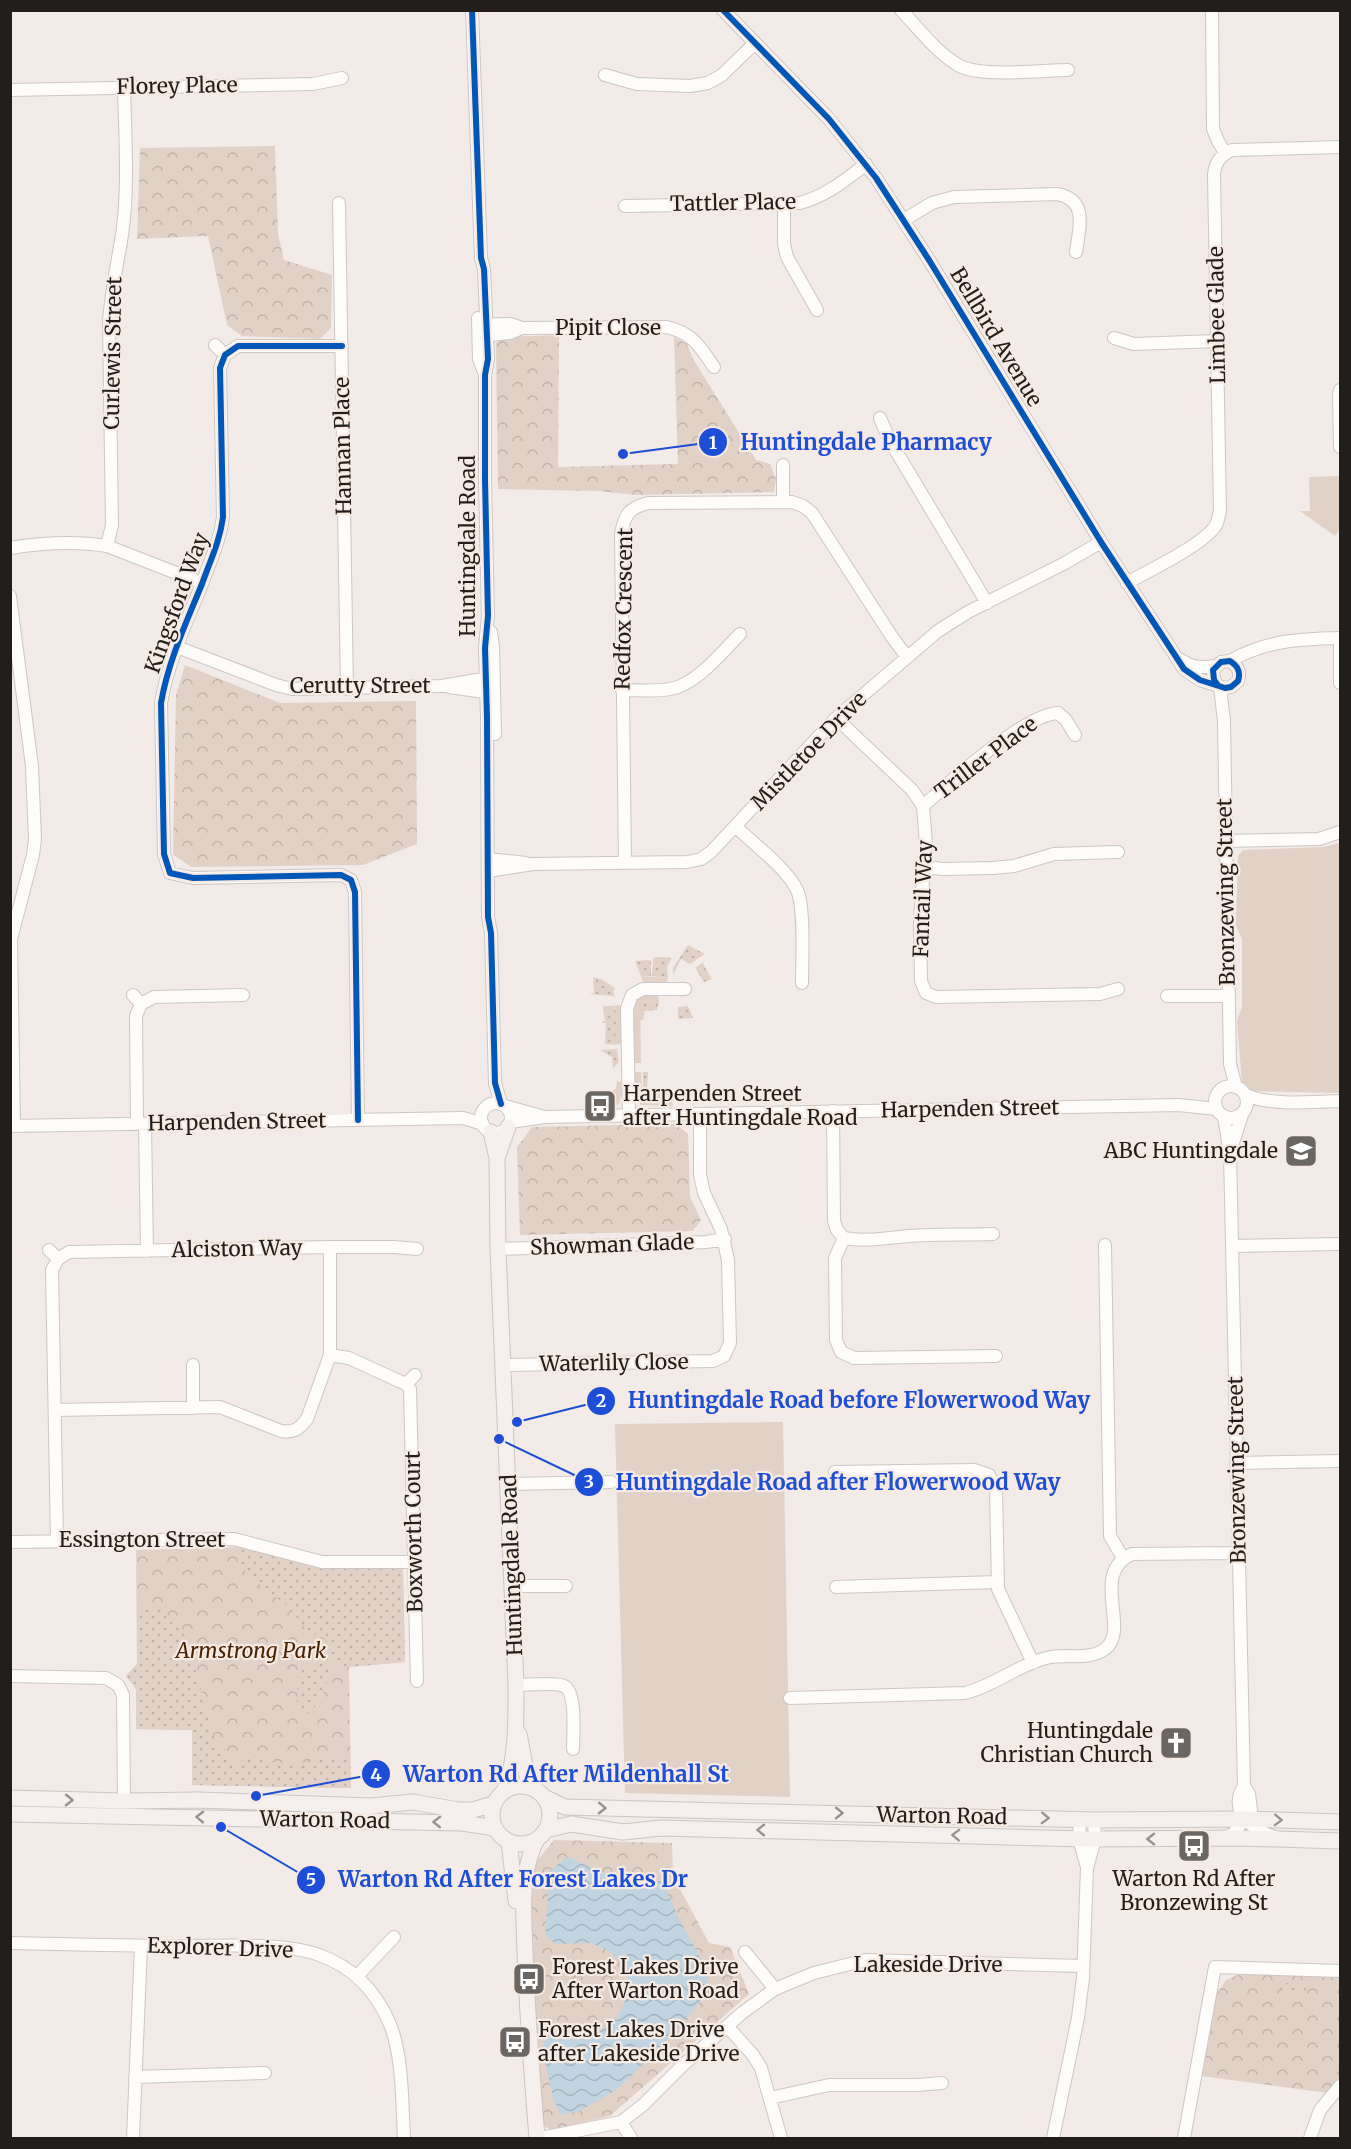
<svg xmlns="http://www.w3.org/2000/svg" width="1351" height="2149" viewBox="0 0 1351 2149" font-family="Merriweather,serif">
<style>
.grass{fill:#e2d1c6}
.park{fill:url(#park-crowns)}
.garden{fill:url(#garden-dots)}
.water{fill:url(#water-waves)}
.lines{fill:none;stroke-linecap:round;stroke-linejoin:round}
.minor-casing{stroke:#ccc7c4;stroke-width:14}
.major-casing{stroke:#cac6c4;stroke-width:17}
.minor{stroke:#fdfcfb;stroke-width:12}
.major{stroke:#f5f0ed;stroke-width:15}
.cycleway-casing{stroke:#f6eae2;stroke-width:10}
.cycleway{stroke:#0057b8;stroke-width:6}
.oneway{stroke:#96928e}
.labels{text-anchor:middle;stroke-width:4.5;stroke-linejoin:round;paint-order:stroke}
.street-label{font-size:21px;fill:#221e1b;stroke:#f6eae2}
.poi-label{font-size:21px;fill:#221e1b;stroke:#f6eae2;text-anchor:start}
.park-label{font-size:21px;font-style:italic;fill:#482100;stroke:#f6eae2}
.leader{fill:none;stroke:#1d4ed8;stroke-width:2}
.callout-dot{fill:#1d4ed8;stroke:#f6eae2;stroke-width:2}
.mark-label{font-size:18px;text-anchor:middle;font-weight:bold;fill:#fff}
.callout-label{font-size:22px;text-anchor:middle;font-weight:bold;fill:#1d4ed8;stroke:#f6eae2;stroke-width:4.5;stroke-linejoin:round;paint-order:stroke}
</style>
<defs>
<pattern id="park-crowns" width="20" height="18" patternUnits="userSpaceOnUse" patternTransform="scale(1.5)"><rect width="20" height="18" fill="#e2d1c6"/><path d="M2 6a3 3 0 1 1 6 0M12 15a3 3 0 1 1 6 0" fill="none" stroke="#c2b3aa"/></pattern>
<pattern id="garden-dots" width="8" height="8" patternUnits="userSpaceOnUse" patternTransform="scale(1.5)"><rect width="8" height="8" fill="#e2d1c6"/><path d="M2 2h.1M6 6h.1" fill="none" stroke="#c2b3aa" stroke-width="1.8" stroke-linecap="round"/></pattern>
<pattern id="water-waves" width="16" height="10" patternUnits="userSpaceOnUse" patternTransform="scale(1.5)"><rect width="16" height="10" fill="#c0d4e1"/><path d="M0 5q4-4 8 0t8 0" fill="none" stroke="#a5b6c0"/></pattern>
</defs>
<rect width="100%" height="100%" fill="#f2ebe7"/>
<!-- grass -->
<path class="grass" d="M 1340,476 L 1340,529 L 1335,536 L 1300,511 L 1310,511 L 1309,477 Z
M 1340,843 L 1340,1093 L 1251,1091 L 1246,1088 L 1242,1082 L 1237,1021 L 1242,1007 L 1242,939 L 1236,926 L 1238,856 L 1243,850 L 1323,847 Z
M 641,976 L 668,978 L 666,983 L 644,984 Z
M 657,993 L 659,1001 L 640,1002 L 641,1063 L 633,1063 L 633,1003 L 641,995 Z
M 619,1005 L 622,1007 L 623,1043 L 615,1045 L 615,1008 L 613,1006 Z
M 634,1072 L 641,1072 L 642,1092 L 650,1101 L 672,1100 L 673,1106 L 641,1105 L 638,1102 L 637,1094 L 634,1093 Z
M 617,1081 L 623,1083 L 624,1094 L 621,1095 L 619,1104 L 615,1106 L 587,1107 L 586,1102 L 604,1101 L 610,1092 L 616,1089 Z
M 783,1422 L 790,1797 L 625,1793 L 615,1424 Z"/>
<!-- park -->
<path class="park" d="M 275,146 L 278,234 L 284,260 L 332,275 L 331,328 L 320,339 L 242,336 L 227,325 L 208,236 L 137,239 L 140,148 Z
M 559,335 L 558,467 L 678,464 L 674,337 L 687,344 L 693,359 L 756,460 L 770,464 L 776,479 L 774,492 L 636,495 L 598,491 L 498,489 L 496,343 L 504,337 Z
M 185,665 L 280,703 L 416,701 L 417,844 L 363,865 L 191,867 L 173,854 L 176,695 Z
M 676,1124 L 688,1134 L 690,1197 L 701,1220 L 693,1231 L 520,1235 L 517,1147 L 532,1127 Z
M 242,1547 L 322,1568 L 403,1569 L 405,1662 L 349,1667 L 351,1788 L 192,1785 L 192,1730 L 136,1729 L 136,1689 L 126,1676 L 137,1664 L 136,1550 Z
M 554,1840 L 672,1843 L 673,1876 L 709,1943 L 730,1947 L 749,1994 L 610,2116 L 554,2130 L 547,2128 L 539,2122 L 530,1917 L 536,1862 Z
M 1240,1974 L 1340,1975 L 1340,2076 L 1328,2093 L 1202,2076 L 1217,1993 L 1226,1980 Z"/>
<!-- garden -->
<path class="garden" d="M 688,945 L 705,954 L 690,964 L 681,959 L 673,975 L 673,968 Z
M 662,957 L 672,958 L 667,967 L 668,978 L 652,976 L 653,958 Z
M 651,960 L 651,976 L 641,976 L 635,961 Z
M 705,961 L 703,964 L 712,979 L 704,982 L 695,968 Z
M 593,977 L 601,979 L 615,988 L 613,992 L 615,996 L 589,994 L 594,993 Z
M 659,1001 L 657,1010 L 645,1011 L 643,1020 L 640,1020 L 640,1002 Z
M 603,1006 L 613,1006 L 616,1013 L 615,1045 L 605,1044 L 606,1023 L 601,1022 L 605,1021 Z
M 688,1006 L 693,1018 L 678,1019 L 678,1007 Z
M 617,1049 L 619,1062 L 613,1069 L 612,1057 L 600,1050 Z
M 643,1072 L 648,1072 L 647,1090 L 665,1091 L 665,1099 L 657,1098 L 656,1094 L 649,1094 L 648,1096 L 643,1091 Z
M 242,1547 L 322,1568 L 403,1569 L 405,1662 L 348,1667 L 333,1663 L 328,1668 C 329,1685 320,1706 306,1715 L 301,1714 L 297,1709 L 298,1667 L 317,1666 C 320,1659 327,1657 331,1651 C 325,1631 319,1640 308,1630 C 302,1624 296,1616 290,1609 C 279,1598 241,1574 239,1560 C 239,1556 241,1551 242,1547 Z
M 137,1606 L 167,1606 L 168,1620 L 178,1626 L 186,1636 L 188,1654 L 197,1672 L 206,1713 L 214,1737 L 219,1747 L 225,1750 L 234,1762 L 240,1763 L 253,1755 C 269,1762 287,1766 304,1762 C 309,1761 313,1758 317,1757 C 328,1756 340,1762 350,1756 L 351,1788 L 192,1785 L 192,1730 L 136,1729 L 136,1689 L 126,1676 L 137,1664 Z
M 1284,1983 L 1304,1984 L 1307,1990 L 1302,1994 L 1284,1993 L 1274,1986 Z"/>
<!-- water -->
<path class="water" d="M 567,1857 C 586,1864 604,1876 625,1879 C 639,1881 649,1879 663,1882 L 680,1921 L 701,1959 L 708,1979 L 703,1998 L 672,2035 L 619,2088 L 578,2112 L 560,2114 L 553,2098 L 542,2047 L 550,2031 L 572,2037 L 595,2035 L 618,2017 L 628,1994 L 626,1970 L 611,1952 L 592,1943 L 555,1944 L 545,1935 L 550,1871 Z"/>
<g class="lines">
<!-- minor casing -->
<g class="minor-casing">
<path id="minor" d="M 472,10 L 481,258 L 484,269 L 488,359 L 485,375 L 485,479 L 488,616 L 485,648 L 487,717 L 488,917 L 491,933 L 495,1083 L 501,1104
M 723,10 L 829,119 L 876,178 L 929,260 L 1101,542 L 1184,669 L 1200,680 L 1225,688 L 1231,687 L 1238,681 C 1241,672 1238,666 1230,661 L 1221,662 L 1213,670 L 1214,680 L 1217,684
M 901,10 C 919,29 936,52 958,65 C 979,78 1042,70 1068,70
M 1212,10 L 1213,129 L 1218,141 L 1225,153
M 605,75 L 637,84 L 690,86 L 708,83 L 722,75 L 754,44
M 10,90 L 313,84 L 342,78
M 339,203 L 347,689
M 784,204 L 784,244 L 787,257 L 817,310
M 625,206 L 800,203 C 826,196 844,181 866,164
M 904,220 L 932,203 L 954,197 L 1057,194 C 1089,200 1079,228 1076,252
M 478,318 L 479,359 L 485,374
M 478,325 L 510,324 L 522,328 L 667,327 C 694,334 699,346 714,367
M 482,336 L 510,333 L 522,328
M 1114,338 L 1134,344 L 1217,341
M 215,345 L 225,355
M 342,346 L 238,346 L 225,355 L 220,368 L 223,517 C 220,541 210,561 202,584 C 186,623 168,662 161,703 L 164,854 L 170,873 L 193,878 L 341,875 L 351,880 L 355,892 L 358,1120
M 1340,390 L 1339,395 L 1340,447
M 880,418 L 890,441 L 987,603
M 783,501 L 783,465
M 107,546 L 112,525 L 109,322 C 111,293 117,265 122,235 C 129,187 125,136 124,87
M 10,548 C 41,543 76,541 107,546 L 202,583
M 1127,583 C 1148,571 1205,544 1216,525 C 1218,521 1219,515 1220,511 L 1214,175 C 1215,163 1220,155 1232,150 L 1340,147
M 10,596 L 32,766 L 35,839 L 33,855 L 11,939 L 14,1126
M 491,632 L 493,647 L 495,734
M 1340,638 L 1340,683
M 177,647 L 276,685 L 292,689 L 442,686 L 494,677
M 1181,660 C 1194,668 1201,668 1216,666
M 1230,661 C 1266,640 1300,639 1340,638
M 449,687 L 492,693
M 1220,687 L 1224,721 L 1230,1064 L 1236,1087
M 622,690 C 638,690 655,692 670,689 C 696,685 722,652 740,634
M 836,718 L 912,790 L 923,806 L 926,844 L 920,917 L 921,981 L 926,993 L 936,997 L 1100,994 L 1118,989
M 923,806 C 951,781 1024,715 1058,713 L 1066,720 L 1075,735
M 736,827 C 753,843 788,870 797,890 C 805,908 802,961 802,983
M 1225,841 L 1319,839 L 1340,832
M 488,859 L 526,863
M 625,863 L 621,533 C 625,514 629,508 648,503 L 792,502 L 803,506 L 812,513 L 892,637 L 907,657
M 924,867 L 943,869 L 993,868 L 1014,866 L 1054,854 L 1118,852
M 488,871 L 533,864 L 687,862 L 701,859 L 711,852 L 836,718 L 938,631 L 968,612 L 1065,563 L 1101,542
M 133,995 L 141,1004
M 1167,996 L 1228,996
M1215 1102a16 16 0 1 1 32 0a16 16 0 1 1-32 0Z
M 1245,1094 C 1264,1106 1317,1102 1340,1101
M481 1118a15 15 0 1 1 30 0a15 15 0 1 1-30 0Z
M 505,1106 L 541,1116
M 833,1111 L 834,1221 L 837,1230 L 844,1238 L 835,1258 L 836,1340 L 841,1352 L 854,1358 L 996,1356
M 629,1115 L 627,1008 L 632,995 L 643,989 L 685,989
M 1224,1117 L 1230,1153 L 1244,1786 C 1228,1811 1252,1830 1275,1837
M 510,1122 L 545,1117 L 1179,1105 L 1216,1109
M 137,1124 L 136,1016 L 141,1004 L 154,997 L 243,995
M 145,1124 L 147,1251
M 10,1126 L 463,1118 L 483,1124
M 1231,1149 L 1242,1115
M 844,1238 C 865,1242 887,1238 909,1236 C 936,1234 965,1235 993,1234
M 1105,1245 L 1110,1536 L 1123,1558
M 1232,1246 L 1340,1244
M 498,1249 L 706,1242 L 725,1239
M 49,1250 L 58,1259
M 330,1355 L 349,1358 L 399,1381 L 406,1384 L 410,1389 L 417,1681
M 193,1365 L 193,1408
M 503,1365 L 713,1361 L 724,1356 L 730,1343 L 728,1260 L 721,1229 L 704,1193 L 700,1175 L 700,1114
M 406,1384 L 415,1375
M 55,1410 L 220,1407 L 281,1431 C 294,1433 299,1429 307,1419 L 330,1355 L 330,1247
M 1236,1463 L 1340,1461
M 835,1472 L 974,1470 L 989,1475 L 996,1489 L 998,1589 L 1033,1663
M 508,1484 L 611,1482
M 57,1541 L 52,1270 L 58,1259 L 69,1252 L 330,1247 L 394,1247 L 417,1249
M 10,1542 L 234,1539 L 322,1562 L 415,1562
M 513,1586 L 566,1586
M 836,1587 L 997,1582
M 10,1676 L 106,1678 L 118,1685 L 123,1695 L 124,1801
M 516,1685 C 527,1685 555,1682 564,1686 C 577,1692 573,1735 573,1749
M 790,1698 L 965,1693 C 994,1686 1018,1665 1046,1658 C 1065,1653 1089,1661 1105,1649 C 1131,1630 1089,1573 1132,1554 L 1239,1553
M 1080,1819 L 1079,1839 L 1087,1867
M 1224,1838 L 1234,1833 L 1251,1810 L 1249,1794 L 1244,1786
M 10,1943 C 68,1944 126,1946 183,1946 C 221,1946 285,1942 319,1955 C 351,1966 375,1990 389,2022 C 403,2053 402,2104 404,2138
M 745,1952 L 775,1989
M 357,1976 L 394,1937
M 727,2026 L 753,2055 L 761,2068 L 781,2138
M 135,2077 L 265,2073
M 770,2098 L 829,2085 L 917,2085 L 942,2083
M 621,2122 L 631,2138
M 133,2138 L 141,1946
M 541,2138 L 621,2122 L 643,2105 L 683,2065 L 742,2013 L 775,1989 L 814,1973 L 866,1960 L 1083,1966
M 1053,2138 L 1078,2018 L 1083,1978 L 1087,1868 L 1095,1839 L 1094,1820
M 1184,2138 L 1215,1967 L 1340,1971
M 1310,2138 L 1320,2110 L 1340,2086"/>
</g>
<!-- major casing -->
<g class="major-casing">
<path id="major" d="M 491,1132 L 497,1158 L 498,1249 L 516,1685 C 516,1719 517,1758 505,1789
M 497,1158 L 508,1127
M 519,1734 L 529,1786
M492 1815a29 29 0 1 1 58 0a29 29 0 1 1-58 0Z
M 10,1798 L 124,1801 L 199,1800 L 371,1806 L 413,1802 L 458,1810 L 473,1810 L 493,1804
M 546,1798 L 565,1807 L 1094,1820 L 1245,1819 L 1340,1822
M 10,1814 L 462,1823 L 495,1828
M 546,1830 L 571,1824 L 623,1832 L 661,1828 L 1087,1839 L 1242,1838 L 1340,1841
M 509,1842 L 516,1901
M 537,2138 C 532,2076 527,2014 525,1951 C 524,1913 519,1874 537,1839"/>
</g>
<!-- minor -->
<use href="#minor" class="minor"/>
<!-- major -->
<use href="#major" class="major"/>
<!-- cycleway casing -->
<g class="cycleway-casing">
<path id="cycleway" d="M 472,10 L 481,258 L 484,269 L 488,359 L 485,375 L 485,479 L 488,616 L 485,648 L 487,717 L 488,917 L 491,933 L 495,1083 L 501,1104
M 723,10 L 829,119 L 876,178 L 929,260 L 1101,542 L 1184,669 L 1200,680 L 1225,688 L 1231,687 L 1238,681 C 1241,672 1238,666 1230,661 L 1221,662 L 1213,670 L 1214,680 L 1217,684
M 342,346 L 238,346 L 225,355 L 220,368 L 223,517 C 220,541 210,561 202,584 C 186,623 168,662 161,703 L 164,854 L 170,873 L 193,878 L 341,875 L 351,880 L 355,892 L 358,1120"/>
</g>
<!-- cycleway -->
<use href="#cycleway" class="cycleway"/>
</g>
<!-- one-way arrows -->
<defs><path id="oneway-chevron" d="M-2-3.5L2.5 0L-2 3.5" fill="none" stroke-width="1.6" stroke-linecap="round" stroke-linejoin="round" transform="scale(1.5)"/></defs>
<g class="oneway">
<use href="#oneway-chevron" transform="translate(69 1800) rotate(1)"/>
<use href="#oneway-chevron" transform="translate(602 1808) rotate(1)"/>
<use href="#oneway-chevron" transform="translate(839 1813) rotate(1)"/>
<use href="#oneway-chevron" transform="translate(200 1817) rotate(-179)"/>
<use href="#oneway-chevron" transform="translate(1045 1818) rotate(2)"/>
<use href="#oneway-chevron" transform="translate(1278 1820) rotate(2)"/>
<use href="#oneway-chevron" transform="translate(437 1822) rotate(-179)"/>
<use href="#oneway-chevron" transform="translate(761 1830) rotate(-179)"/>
<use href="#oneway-chevron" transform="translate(956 1835) rotate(-178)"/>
<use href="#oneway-chevron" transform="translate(1151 1839) rotate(180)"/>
</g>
<!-- icons -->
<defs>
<g id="bus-square" transform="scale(1.725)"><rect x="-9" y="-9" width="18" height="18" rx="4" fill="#6b6662" stroke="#f6eae2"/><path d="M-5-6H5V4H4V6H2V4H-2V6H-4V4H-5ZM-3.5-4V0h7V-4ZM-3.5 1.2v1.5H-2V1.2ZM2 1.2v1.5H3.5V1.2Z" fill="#fff"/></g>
<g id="school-square" transform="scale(1.725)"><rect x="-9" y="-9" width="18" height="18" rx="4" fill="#6b6662" stroke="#f6eae2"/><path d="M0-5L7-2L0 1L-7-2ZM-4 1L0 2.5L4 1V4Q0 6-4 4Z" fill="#fff"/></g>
<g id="church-square" transform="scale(1.725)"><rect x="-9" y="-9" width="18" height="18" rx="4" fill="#6b6662" stroke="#f6eae2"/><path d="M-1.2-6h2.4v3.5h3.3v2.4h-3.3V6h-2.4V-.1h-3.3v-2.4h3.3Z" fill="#fff"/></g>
</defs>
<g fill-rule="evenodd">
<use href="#bus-square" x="600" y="1106"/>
<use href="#school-square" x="1301" y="1151"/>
<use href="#church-square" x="1176" y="1743"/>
<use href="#bus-square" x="1194" y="1846"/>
<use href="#bus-square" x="529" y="1979"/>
<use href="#bus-square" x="515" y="2042"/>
</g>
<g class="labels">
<!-- street labels -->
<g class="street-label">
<text transform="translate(177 86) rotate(-1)" y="7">Florey Place</text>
<text transform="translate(733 203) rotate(-1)" y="7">Tattler Place</text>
<text transform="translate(1217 315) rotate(-91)" y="7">Limbee Glade</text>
<text x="608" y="335">Pipit Close</text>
<text transform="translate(996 337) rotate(59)" y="7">Bellbird Avenue</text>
<text transform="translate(113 353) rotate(-89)" y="7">Curlewis Street</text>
<text transform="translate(343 446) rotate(-91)" y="7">Hannan Place</text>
<text transform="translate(468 546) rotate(-90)" y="7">Huntingdale Road</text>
<text transform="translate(177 603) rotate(-70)" y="7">Kingsford Way</text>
<text transform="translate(624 609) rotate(-89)" y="7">Redfox Crescent</text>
<text x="360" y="693">Cerutty Street</text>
<text transform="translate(809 751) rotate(-46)" y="7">Mistletoe Drive</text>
<text transform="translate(986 758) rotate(-37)" y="7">Triller Place</text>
<text transform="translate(1226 892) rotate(-91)" y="7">Bronzewing Street</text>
<text transform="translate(923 899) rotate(-88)" y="7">Fantail Way</text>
<text transform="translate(970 1109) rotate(-1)" y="7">Harpenden Street</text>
<text transform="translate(237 1122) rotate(-1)" y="7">Harpenden Street</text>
<text transform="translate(612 1245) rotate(-2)" y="7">Showman Glade</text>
<text transform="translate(237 1249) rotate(-1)" y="7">Alciston Way</text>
<text transform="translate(614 1363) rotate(-1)" y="7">Waterlily Close</text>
<text transform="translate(1237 1470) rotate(-91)" y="7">Bronzewing Street</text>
<text transform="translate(414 1532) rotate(-91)" y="7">Boxworth Court</text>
<text x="142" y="1547">Essington Street</text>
<text transform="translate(512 1565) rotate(-92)" y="7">Huntingdale Road</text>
<text transform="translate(942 1816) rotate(1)" y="7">Warton Road</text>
<text transform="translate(325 1820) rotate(1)" y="7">Warton Road</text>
<text transform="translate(220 1948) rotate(2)" y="7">Explorer Drive</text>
<text x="928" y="1972">Lakeside Drive</text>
</g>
<!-- poi labels -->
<g class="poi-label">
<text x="623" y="1101">Harpenden Street<tspan x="623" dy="24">after Huntingdale Road</tspan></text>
<text x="1278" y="1158" text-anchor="end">ABC Huntingdale</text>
<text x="1153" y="1738" text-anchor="end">Huntingdale<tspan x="1153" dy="24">Christian Church</tspan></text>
<text x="1194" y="1886" text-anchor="middle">Warton Rd After<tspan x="1194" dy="24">Bronzewing St</tspan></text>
<text x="552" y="1974">Forest Lakes Drive<tspan x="552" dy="24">After Warton Road</tspan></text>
<text x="538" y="2037">Forest Lakes Drive<tspan x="538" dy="24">after Lakeside Drive</tspan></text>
</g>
<!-- park labels -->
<g class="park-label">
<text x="251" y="1658">Armstrong Park</text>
</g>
</g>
<!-- callouts -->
<path class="leader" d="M623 454L713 442M517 1422L601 1401M499 1439L589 1482M256 1796L376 1774M221 1827L311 1880"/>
<g class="callout-dot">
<circle cx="623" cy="454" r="6"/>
<circle cx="517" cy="1422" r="6"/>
<circle cx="499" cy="1439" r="6"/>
<circle cx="256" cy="1796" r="6"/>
<circle cx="221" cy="1827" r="6"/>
<circle cx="713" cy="442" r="15"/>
<circle cx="601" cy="1401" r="15"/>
<circle cx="589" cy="1482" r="15"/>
<circle cx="376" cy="1774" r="15"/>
<circle cx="311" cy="1880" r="15"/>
</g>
<g class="mark-label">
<text x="713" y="449">1</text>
<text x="601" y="1407">2</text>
<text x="589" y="1488">3</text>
<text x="376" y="1781">4</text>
<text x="311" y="1886">5</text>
</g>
<g class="callout-label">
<text x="866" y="450">Huntingdale Pharmacy</text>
<text x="859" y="1408">Huntingdale Road before Flowerwood Way</text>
<text x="838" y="1490">Huntingdale Road after Flowerwood Way</text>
<text x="566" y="1782">Warton Rd After Mildenhall St</text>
<text x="513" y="1887">Warton Rd After Forest Lakes Dr</text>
</g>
<!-- border -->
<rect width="1351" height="2149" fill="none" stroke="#221e1b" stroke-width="24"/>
</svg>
